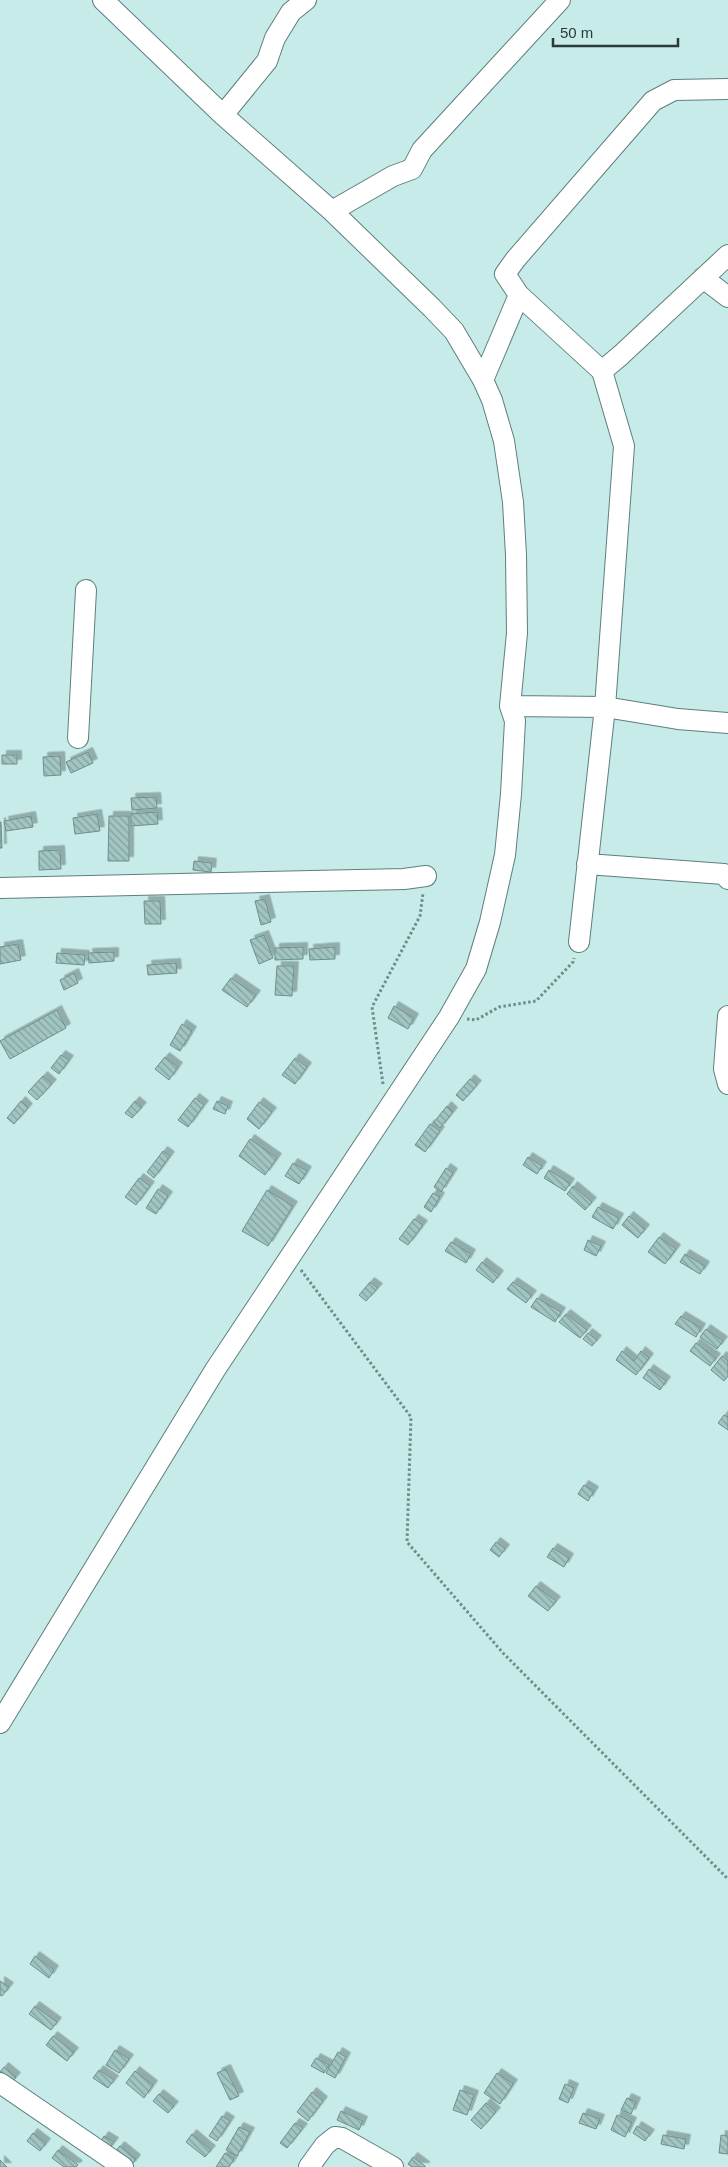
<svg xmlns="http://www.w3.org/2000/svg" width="728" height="2167" viewBox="0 0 728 2167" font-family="Helvetica,sans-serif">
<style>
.building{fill:url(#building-back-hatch);stroke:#6d8f8c;filter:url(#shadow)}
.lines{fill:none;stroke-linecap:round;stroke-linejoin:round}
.minor-casing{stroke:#5e7f7d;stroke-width:22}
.path{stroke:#728a88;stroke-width:3;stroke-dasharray:2.5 2.5;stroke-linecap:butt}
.minor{stroke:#fff;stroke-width:20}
</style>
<defs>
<pattern id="building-back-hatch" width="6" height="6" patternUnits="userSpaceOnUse" patternTransform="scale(1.25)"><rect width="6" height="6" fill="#a1c5c2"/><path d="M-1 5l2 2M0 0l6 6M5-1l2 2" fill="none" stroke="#83a19f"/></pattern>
<filter id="shadow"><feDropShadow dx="4.5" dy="-4.5" stdDeviation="0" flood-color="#0004"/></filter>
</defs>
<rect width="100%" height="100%" fill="#c6ebe8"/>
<!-- building -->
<path class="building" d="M 88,752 L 93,763 L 71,773 L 66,762 Z
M 2,755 L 17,755 L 17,764 L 2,764 Z
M 60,756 L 61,775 L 44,776 L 43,757 Z
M 156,797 L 157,808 L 132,810 L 131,798 Z
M 157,812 L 158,824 L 131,826 L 131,814 Z
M 97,814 L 100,831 L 75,834 L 73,818 Z
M 31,816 L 33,827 L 6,831 L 4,821 Z
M 109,816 L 129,816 L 129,861 L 108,861 Z
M 1,822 L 2,848 L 0,848 L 0,822 Z
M 60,850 L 61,869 L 39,870 L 39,851 Z
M 194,861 L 212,863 L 211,872 L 193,870 Z
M 265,899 L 271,922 L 261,925 L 255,901 Z
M 144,901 L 160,901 L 161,924 L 145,924 Z
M 264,935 L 273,958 L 259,964 L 250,940 Z
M 18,944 L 21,960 L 0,964 L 0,947 Z
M 303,947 L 303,959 L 275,960 L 275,948 Z
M 335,947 L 335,959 L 310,960 L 309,949 Z
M 114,952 L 114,961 L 89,963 L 88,953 Z
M 57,953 L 85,955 L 84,965 L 56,963 Z
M 176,963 L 177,973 L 148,975 L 147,965 Z
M 277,966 L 294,966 L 292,996 L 275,995 Z
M 74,973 L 78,983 L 64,990 L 60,980 Z
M 231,978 L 256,995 L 247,1007 L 222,990 Z
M 394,1006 L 414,1018 L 408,1029 L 388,1018 Z
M 57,1010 L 66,1028 L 10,1059 L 0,1041 Z
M 182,1024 L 192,1031 L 180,1051 L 170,1045 Z
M 61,1055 L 69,1060 L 59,1074 L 51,1068 Z
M 165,1057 L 178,1067 L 169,1080 L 155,1069 Z
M 295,1058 L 307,1067 L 295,1084 L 282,1075 Z
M 43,1076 L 52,1084 L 37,1100 L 28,1092 Z
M 470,1079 L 477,1085 L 463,1101 L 456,1095 Z
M 195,1098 L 204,1105 L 188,1127 L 178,1120 Z
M 21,1101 L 28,1108 L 14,1124 L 7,1118 Z
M 135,1101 L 142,1107 L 132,1118 L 125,1113 Z
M 217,1101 L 228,1106 L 225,1114 L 213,1109 Z
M 259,1102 L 272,1112 L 259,1129 L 247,1119 Z
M 447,1106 L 453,1112 L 440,1128 L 434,1122 Z
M 430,1124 L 440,1131 L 425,1152 L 415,1145 Z
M 250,1139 L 277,1158 L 265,1175 L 239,1156 Z
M 163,1151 L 170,1156 L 154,1178 L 147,1172 Z
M 528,1157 L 542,1166 L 537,1174 L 523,1165 Z
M 293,1163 L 307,1171 L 299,1184 L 285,1176 Z
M 446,1168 L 453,1173 L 441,1192 L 434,1187 Z
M 549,1170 L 570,1183 L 565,1191 L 544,1178 Z
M 139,1178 L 150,1186 L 136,1205 L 125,1197 Z
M 573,1186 L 592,1202 L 585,1210 L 567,1194 Z
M 158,1189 L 168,1196 L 156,1214 L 146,1208 Z
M 267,1190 L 293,1206 L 268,1246 L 242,1231 Z
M 433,1193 L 440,1197 L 431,1212 L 424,1207 Z
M 598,1207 L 619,1218 L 613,1229 L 592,1217 Z
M 629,1216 L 645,1229 L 638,1238 L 622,1225 Z
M 414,1219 L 423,1225 L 408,1245 L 399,1239 Z
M 659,1237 L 676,1249 L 665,1264 L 648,1252 Z
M 588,1240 L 601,1246 L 596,1256 L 584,1250 Z
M 451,1242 L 471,1254 L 466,1263 L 445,1251 Z
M 685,1254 L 705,1266 L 700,1274 L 680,1262 Z
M 482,1262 L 499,1275 L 493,1283 L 476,1270 Z
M 370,1282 L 378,1288 L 366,1301 L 359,1295 Z
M 513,1282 L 532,1295 L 526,1303 L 507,1289 Z
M 537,1298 L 561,1312 L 555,1322 L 531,1307 Z
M 566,1314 L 587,1330 L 580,1338 L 559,1322 Z
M 681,1316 L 701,1328 L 696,1337 L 675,1324 Z
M 706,1329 L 723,1341 L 717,1349 L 700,1337 Z
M 588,1333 L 597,1340 L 592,1346 L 583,1339 Z
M 696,1343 L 716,1358 L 710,1366 L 690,1351 Z
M 622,1351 L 634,1361 L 641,1351 L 649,1358 L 636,1375 L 616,1360 Z
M 722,1356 L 728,1361 L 728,1376 L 724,1381 L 711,1370 Z
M 649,1369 L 666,1381 L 660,1390 L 643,1378 Z
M 724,1415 L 728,1417 L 728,1430 L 718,1423 Z
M 584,1485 L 594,1491 L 588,1501 L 578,1494 Z
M 496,1542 L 505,1549 L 499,1557 L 490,1550 Z
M 553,1548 L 569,1558 L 564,1567 L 547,1557 Z
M 536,1586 L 556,1601 L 548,1611 L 528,1596 Z
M 35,1956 L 54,1970 L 49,1978 L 30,1964 Z
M 0,1981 L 9,1987 L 2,1996 L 0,1995 Z
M 35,2006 L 57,2022 L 51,2030 L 29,2014 Z
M 53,2036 L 74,2052 L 67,2061 L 46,2045 Z
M 115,2050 L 129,2059 L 119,2073 L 106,2065 Z
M 338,2052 L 346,2057 L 335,2078 L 326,2073 Z
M 316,2058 L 329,2065 L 324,2073 L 311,2066 Z
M 4,2067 L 16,2077 L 10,2084 L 0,2075 L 0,2072 Z
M 226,2069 L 239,2096 L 230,2100 L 217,2073 Z
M 99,2070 L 114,2080 L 108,2088 L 93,2078 Z
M 135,2071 L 153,2085 L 144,2098 L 126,2083 Z
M 497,2073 L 513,2084 L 500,2104 L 484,2093 Z
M 565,2084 L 574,2088 L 568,2103 L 559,2099 Z
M 460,2090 L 474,2095 L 467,2115 L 453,2110 Z
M 312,2092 L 323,2101 L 308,2121 L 297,2112 Z
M 159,2094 L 174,2106 L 168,2113 L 153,2101 Z
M 627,2098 L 636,2102 L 631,2114 L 621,2110 Z
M 486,2103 L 496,2112 L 481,2129 L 471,2120 Z
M 341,2111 L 363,2121 L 359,2130 L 337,2120 Z
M 583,2113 L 600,2119 L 596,2129 L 579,2123 Z
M 617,2115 L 632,2122 L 625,2137 L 611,2130 Z
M 222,2116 L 230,2121 L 217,2141 L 209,2136 Z
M 295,2123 L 303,2128 L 287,2148 L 280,2143 Z
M 637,2126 L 650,2134 L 645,2141 L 633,2133 Z
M 239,2127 L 250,2132 L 237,2156 L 226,2150 Z
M 33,2133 L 46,2143 L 40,2151 L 27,2141 Z
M 192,2134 L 211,2150 L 205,2157 L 186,2142 Z
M 663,2135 L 686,2139 L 684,2149 L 661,2144 Z
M 721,2135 L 728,2136 L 728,2154 L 719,2153 Z
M 104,2136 L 114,2142 L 108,2150 L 99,2144 Z
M 120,2146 L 136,2159 L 131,2166 L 114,2153 Z
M 58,2150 L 78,2165 L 76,2167 L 64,2167 L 52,2158 Z
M 225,2153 L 234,2159 L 229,2167 L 216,2167 Z
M 413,2157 L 425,2166 L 425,2167 L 412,2167 L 408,2164 Z
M 0,2160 L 7,2167 L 0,2167 Z"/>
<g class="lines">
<!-- minor casing -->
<g class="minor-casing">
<path id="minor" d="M 223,115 L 267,61 L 275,38 L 291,12 L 306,0
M 332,211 L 393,176 L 412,169 L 422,150 L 560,0
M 703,278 L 728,297
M 602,371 L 621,355 L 728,255
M 483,380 L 519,295
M 510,706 L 605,707 L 678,719 L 728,723
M 78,738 L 86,590
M 587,864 L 724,874 L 728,879
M 0,888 L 404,879 L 426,876
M 579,942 L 605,707 L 624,446 L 602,371 L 519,295 L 505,274 L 515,260 L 653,101 L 674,90 L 728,89
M 728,1016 L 724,1069 L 728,1084
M 0,1723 L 215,1370 L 449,1017 L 476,969 L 490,922 L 505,855 L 511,794 L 515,721 L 510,706 L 517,633 L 516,555 L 513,502 L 504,441 L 492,400 L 483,380 L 454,331 L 432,308 L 332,211 L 223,115 L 103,0
M 0,2083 L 123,2167
M 309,2167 L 325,2145 L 335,2137 L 342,2138 L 393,2167"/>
</g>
<!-- path -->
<path class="path" d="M 467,1019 L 476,1020 L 499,1007 L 536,1001 L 573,962 L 574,958
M 383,1084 L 372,1007 L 420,916 L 423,893
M 301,1270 L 411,1417 L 407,1542 L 503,1653 L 728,1879"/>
<!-- minor -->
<use href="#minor" class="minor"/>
</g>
<!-- scale -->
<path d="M553 38v8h125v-8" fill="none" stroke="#2b3938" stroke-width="2.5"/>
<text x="560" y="38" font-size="15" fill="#2b3938" stroke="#c6ebe8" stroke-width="4" paint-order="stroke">50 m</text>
</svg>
